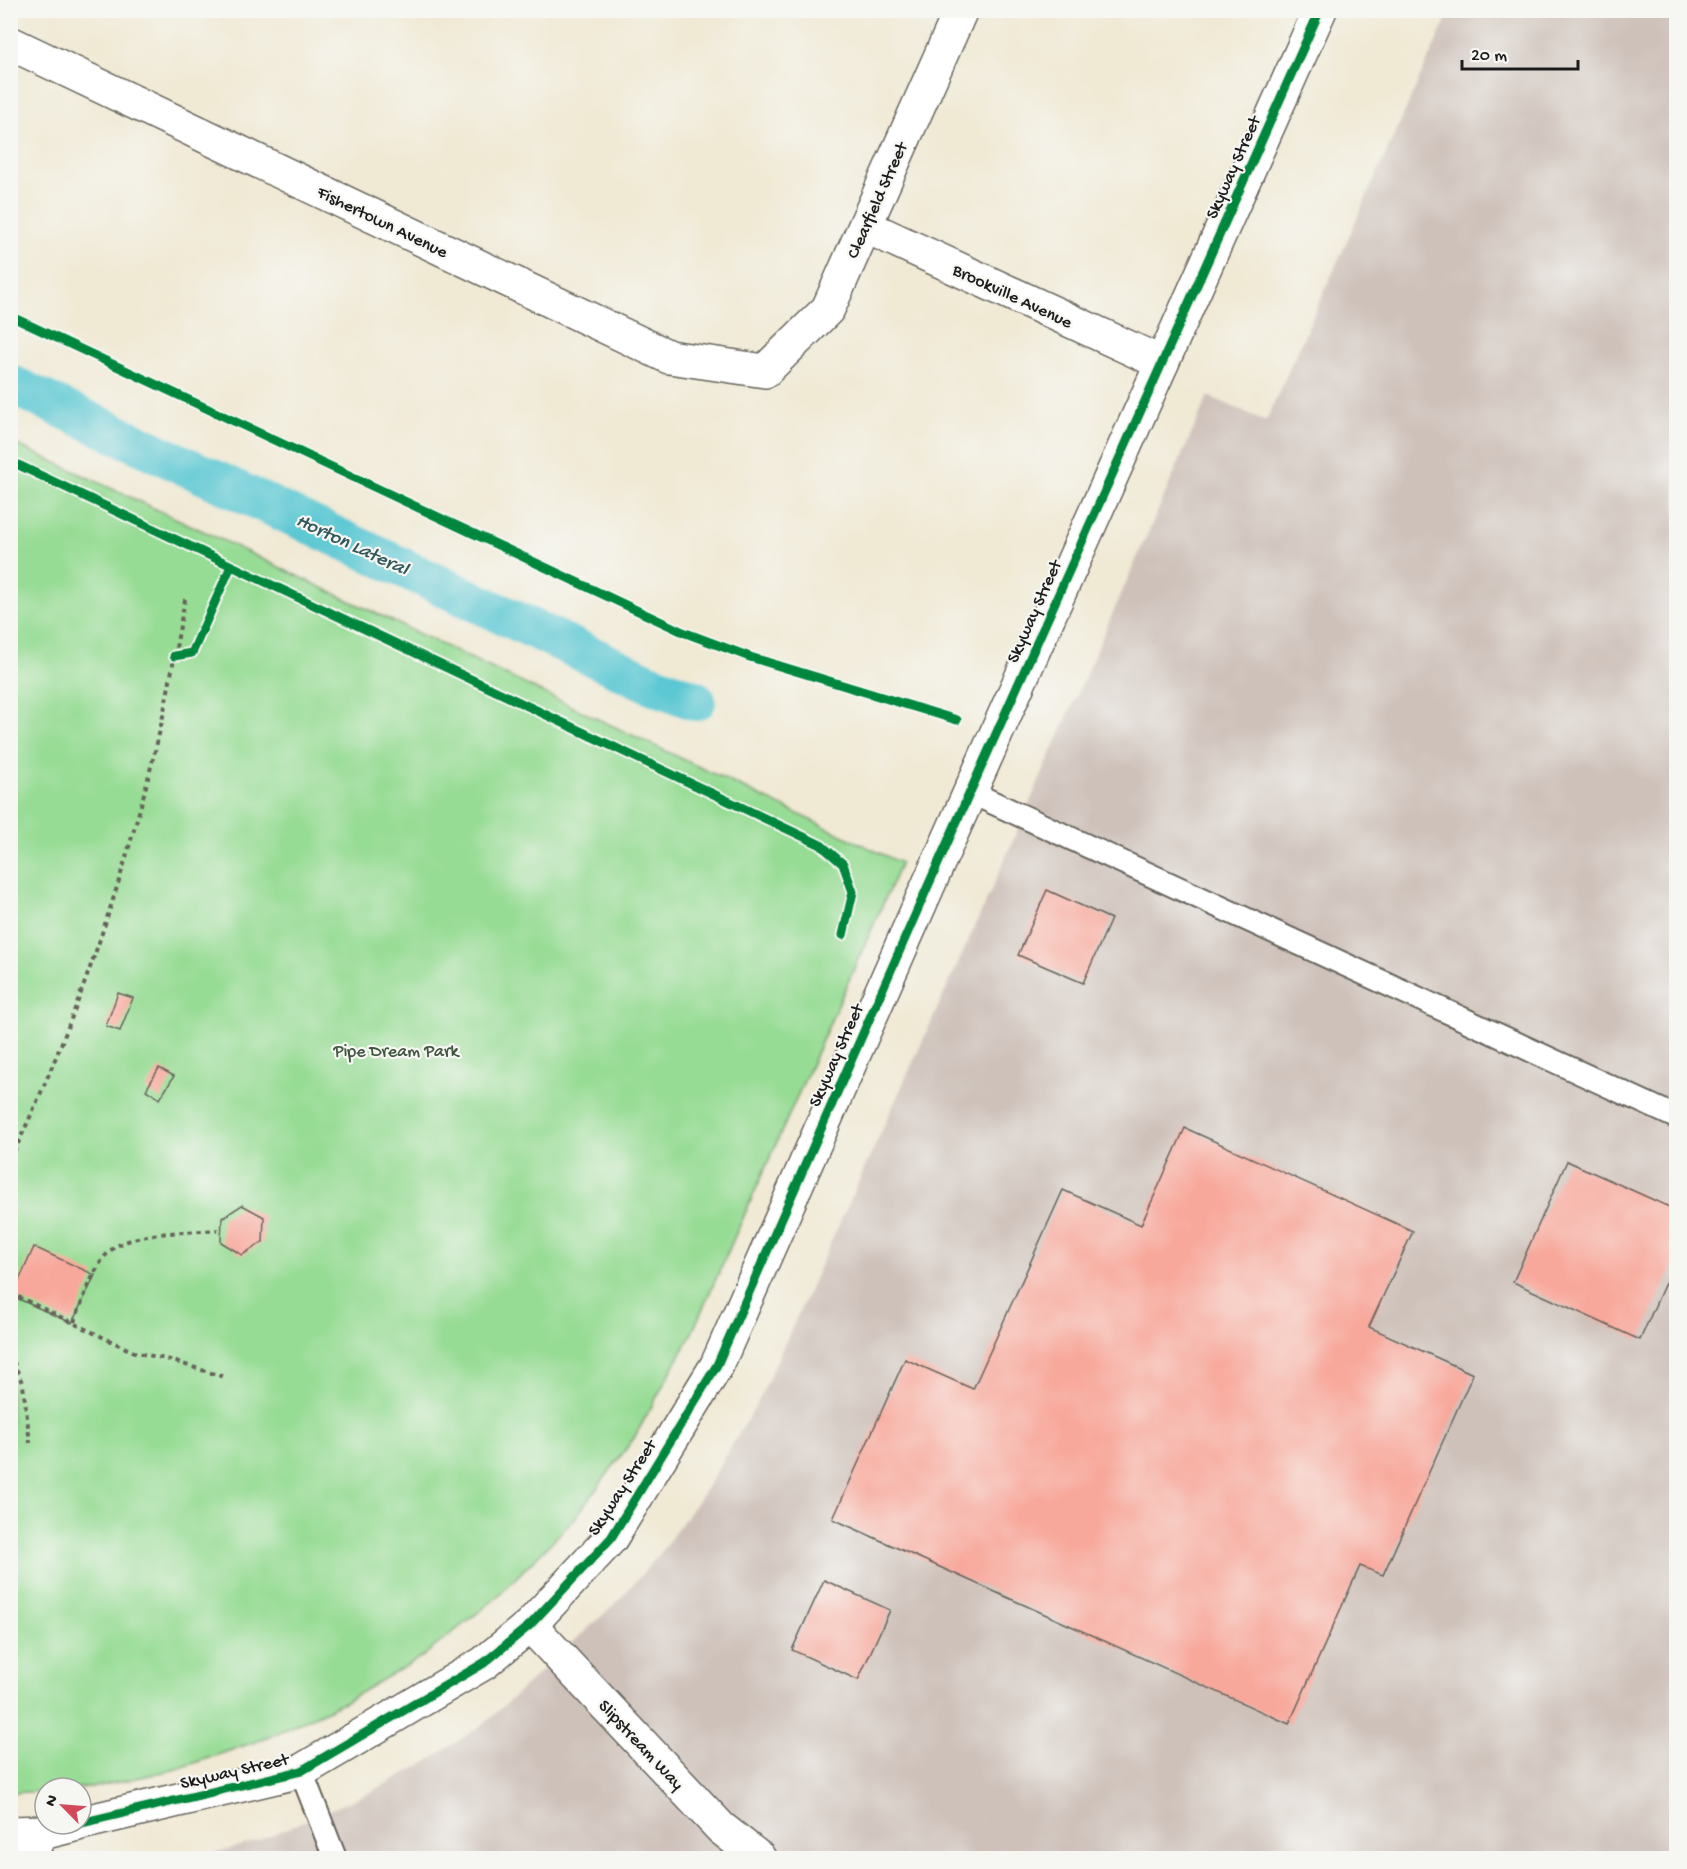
<svg xmlns="http://www.w3.org/2000/svg" width="1687" height="1869" viewBox="0 0 1687 1869" font-family="'Gochi Hand',sans-serif">
<style>
.industrial{fill:#cec1ba}
.green{fill:#97dc94;stroke:#5a7c58;stroke-width:1.5}
.lines{fill:none;stroke-linecap:round;stroke-linejoin:round}
.canal{stroke:#5cc8d3;stroke-width:40}
.building{fill:#f8a89b}
.service-casing{stroke:#66645c;stroke-width:26}
.minor-casing{stroke:#66645c;stroke-width:36}
.tertiary-casing{stroke:#66645c;stroke-width:36}
.path{stroke:#66645c;stroke-width:4;stroke-dasharray:4.5 4.5;stroke-linecap:butt}
.service{stroke:#fff;stroke-width:22}
.minor{stroke:#fff;stroke-width:33}
.tertiary{stroke:#fff;stroke-width:33}
.cycleway-casing{stroke:#f6f6f2;stroke-width:13}
.cycleway{stroke:#00873e;stroke-width:9}
.labels{text-anchor:middle;stroke-width:4.5;stroke-linejoin:round;paint-order:stroke}
.street-label{font-size:18px;fill:#1c1c1c;stroke:#f6f6f2}
.park-label{font-size:18px;fill:#415640;stroke:#f6f6f2}
.water-label{font-size:20px;font-style:italic;fill:#32585c;stroke:#f6f6f2}
</style>
<rect width="100%" height="100%" fill="#f6f6f2"/>
<filter id="ink" filterUnits="userSpaceOnUse"><feTurbulence type="fractalNoise" baseFrequency=".0167" numOctaves="2"/><feDisplacementMap in="SourceGraphic" scale="12" xChannelSelector="R" yChannelSelector="G"/><feConvolveMatrix kernelMatrix="1 2 1 2 8 2 1 2 1" color-interpolation-filters="sRGB"/></filter>
<filter id="wash" filterUnits="userSpaceOnUse"><feTurbulence type="fractalNoise" baseFrequency=".008" numOctaves="4" result="noise"/><feDisplacementMap in="SourceGraphic" scale="24" xChannelSelector="R" yChannelSelector="G"/><feGaussianBlur stdDeviation="1.35" result="paint"/><feColorMatrix in="noise" values="0 0 0 0 0 0 0 0 0 0 0 0 0 0 0 0 0 1.4 0 .05"/><feComposite in="paint" operator="in"/></filter>
<g filter="url(#wash)">
<rect width="100%" height="100%" fill="#f0e9d4"/>
<!-- industrial -->
<path class="industrial" d="M 1450,11 L 1676,11 L 1676,1858 L 196,1858 L 258,1841 L 367,1794 L 427,1762 L 485,1723 L 618,1601 L 659,1555 L 706,1489 L 759,1400 L 990,893 L 1208,396 L 1266,421 Z"/>
<!-- green -->
<path class="green" d="M 11,442 L 201,530 L 901,863 L 691,1335 L 634,1438 L 575,1518 L 495,1599 L 422,1657 L 346,1701 L 269,1737 L 177,1769 L 91,1788 L 45,1788 L 45,1791 L 11,1793 Z"/>
<g class="lines">
<!-- canal -->
<path class="canal" d="M 10,384 L 649,683 L 696,701"/>
</g>
<g id="blocks">
<!-- building -->
<path class="building" d="M 1047,890 L 1111,919 L 1083,983 L 1018,955 Z
M 118,993 L 133,998 L 120,1031 L 106,1026 Z
M 159,1068 L 174,1076 L 160,1099 L 146,1090 Z
M 1185,1128 L 1413,1231 L 1369,1327 L 1473,1374 L 1383,1575 L 1360,1566 L 1289,1724 L 833,1519 L 905,1359 L 973,1389 L 1063,1190 L 1141,1225 Z
M 1567,1161 L 1676,1210 L 1676,1258 L 1640,1340 L 1513,1282 Z
M 242,1205 L 264,1217 L 263,1242 L 242,1255 L 221,1242 L 222,1218 Z
M 34,1247 L 95,1275 L 72,1323 L 12,1296 Z
M 824,1580 L 890,1610 L 858,1680 L 792,1650 Z"/>
</g>
</g>
<g filter="url(#ink)">
<use href="#blocks" fill-opacity="0" stroke="#66645c" stroke-width="1.5"/>
<g class="lines">
<!-- service casing -->
<g class="service-casing">
<path id="service" d="M 970,792 L 1676,1117
M 301,1771 L 335,1858
M 36,1858 L 46,1832"/>
</g>
<!-- minor casing -->
<g class="minor-casing">
<path id="minor" d="M 10,43 L 669,357 L 765,371 L 828,309 L 961,10
M 865,226 L 1162,363
M 530,1625 L 721,1828 L 759,1858"/>
</g>
<!-- tertiary casing -->
<g class="tertiary-casing">
<path id="tertiary" d="M 81,1823 L 301,1771 L 484,1663 L 530,1625 L 611,1538 L 717,1365 L 928,886 L 1320,10
M 10,1833 L 46,1832 L 78,1824"/>
</g>
<!-- path -->
<path class="path" d="M 10,1160 C 72,1032 118,897 153,759 C 167,705 175,649 186,595
M 10,1293 L 134,1352 L 170,1360 L 224,1377
M 74,1322 C 82,1303 93,1270 106,1255 C 127,1230 186,1233 218,1230
M 10,1353 L 23,1385 L 30,1443"/>
<!-- service -->
<use href="#service" class="service"/>
<!-- minor -->
<use href="#minor" class="minor"/>
<!-- tertiary -->
<use href="#tertiary" class="tertiary"/>
<!-- cycleway casing -->
<g class="cycleway-casing">
<path id="cycleway" d="M 10,316 L 683,632 L 750,657 L 957,720
M 10,461 L 821,845 L 843,864 L 853,892 L 843,935
M 174,656 L 192,653 L 231,566
M 81,1823 L 301,1771 L 484,1663 L 530,1625 L 611,1538 L 717,1365 L 928,886 L 1320,10"/>
</g>
<!-- cycleway -->
<use href="#cycleway" class="cycleway"/>
</g>
</g>
<g class="labels">
<!-- street labels -->
<g class="street-label">
<text transform="translate(1232 167) rotate(-66)" y="6">Skyway Street</text>
<text transform="translate(876 200) rotate(-66)" y="6">Clearfield Street</text>
<text transform="translate(383 221) rotate(26)" y="6">Fishertown Avenue</text>
<text transform="translate(1013 295) rotate(25)" y="6">Brookville Avenue</text>
<text transform="translate(1033 611) rotate(-66)" y="6">Skyway Street</text>
<text transform="translate(835 1055) rotate(-66)" y="6">Skyway Street</text>
<text transform="translate(621 1487) rotate(-57)" y="6">Skyway Street</text>
<text transform="translate(642 1744) rotate(47)" y="6">Slipstream Way</text>
<text transform="translate(234 1770) rotate(-13)" y="6">Skyway Street</text>
</g>
<!-- park labels -->
<g class="park-label">
<text x="396" y="1056">Pipe Dream Park</text>
</g>
<!-- water labels -->
<g class="water-label">
<text transform="translate(353 543) rotate(25)" y="7">Horton Lateral</text>
</g>
</g>
<!-- margin -->
<rect width="1687" height="1869" fill="none" stroke="#f6f6f2" stroke-width="36"/>
<!-- north arrow -->
<g transform="translate(63 1806) rotate(295)"><circle r="28" fill="#f6f6f2" stroke="#9f9f9c" stroke-width="1.5"/>
<path d="M0-4.5L10 22L0 15L-10 22Z" fill="#d1495b"/>
<text y="-9" font-size="16" font-weight="bold" text-anchor="middle" fill="#1c1c1c">N</text>
</g>
<!-- scale -->
<path d="M1462 60v9h116v-9" fill="none" stroke="#1c1c1c" stroke-width="3"/>
<text x="1471" y="60" font-size="18" fill="#1c1c1c" stroke="#f6f6f2" stroke-width="4.5" paint-order="stroke">20 m</text>
</svg>
